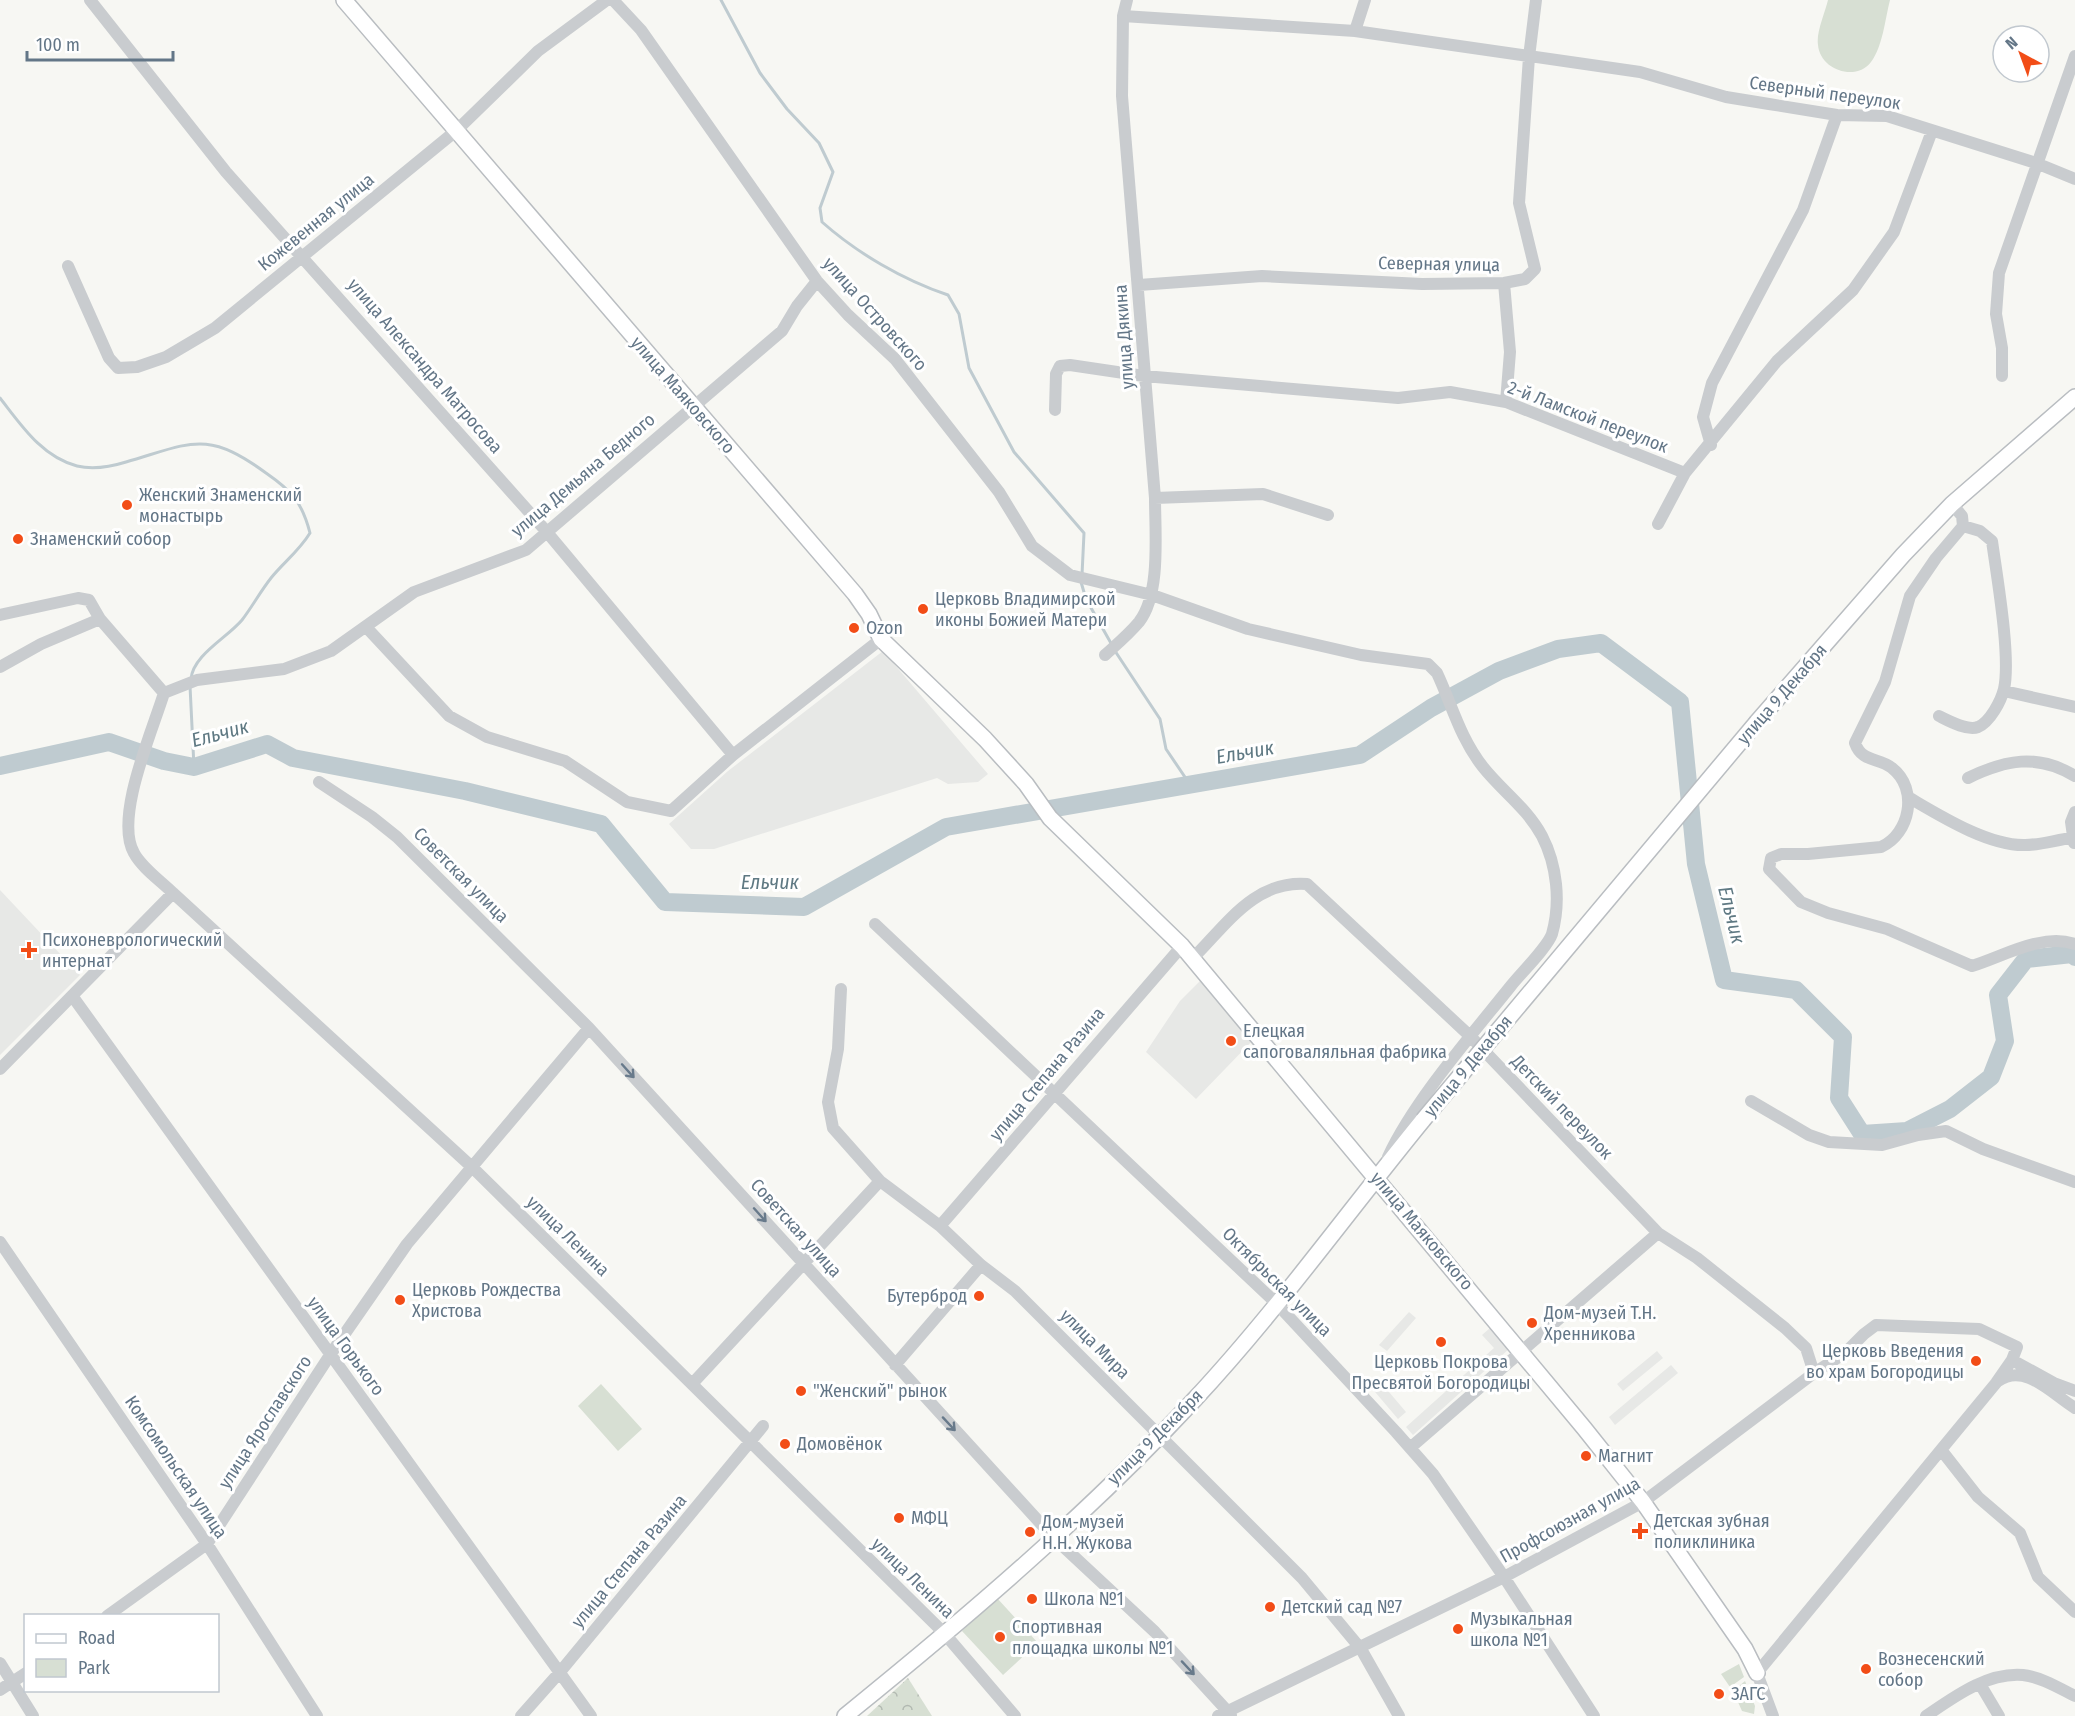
<svg xmlns="http://www.w3.org/2000/svg" width="2075" height="1716" viewBox="0 0 2075 1716" font-family="'Fira Sans Condensed',sans-serif">
<style>
.built{fill:#e7e8e6}
.green{fill:#d7dfd3}
.forest{fill:url(#forest-crowns)}
.lines{fill:none;stroke-linecap:round;stroke-linejoin:round}
.stream{stroke:#bfcbd0;stroke-width:3}
.river{stroke:#bfcbd0;stroke-width:18}
.major-casing{stroke:#b9bdc1;stroke-width:18}
.minor{stroke:#c9cccf;stroke-width:12}
.major{stroke:#fff;stroke-width:15}
.major-bridge-casing{stroke:#b9bdc1;stroke-width:18;stroke-linecap:butt}
.major-bridge{stroke:#fff;stroke-width:15}
.oneway{stroke:#687a8b}
.poi-dot{fill:#f24d17;stroke:#fff;stroke-width:2}
.labels{text-anchor:middle;stroke-width:6;stroke-linejoin:round;paint-order:stroke}
.street-label{font-size:18px;fill:#637687;stroke:#fff}
.poi-label{font-size:18px;fill:#637687;stroke:#fff;text-anchor:start}
.water-label{font-size:20px;font-style:italic;fill:#5f7983;stroke:#fff}
</style>
<defs>
<pattern id="forest-crowns" width="20" height="18" patternUnits="userSpaceOnUse" patternTransform="scale(1.5)"><rect width="20" height="18" fill="#d7dfd3"/><path d="M2 6a3 3 0 1 1 6 0M12 15a3 3 0 1 1 6 0" fill="none" stroke="#b2b9b1"/></pattern>
</defs>
<rect width="100%" height="100%" fill="#f7f7f3"/>
<!-- built -->
<path class="built" d="M 883,651 L 988,774 L 978,782 L 948,784 L 937,778 L 714,849 L 691,849 L 669,824 L 728,771 Z
M 0,890 L 80,975 L 0,1055 Z
M 1203,978 L 1255,1038 L 1196,1099 L 1146,1052 L 1180,1001 Z
M 1409,1312 L 1416,1318 L 1387,1351 L 1379,1345 Z
M 1490,1328 L 1509,1349 L 1413,1435 L 1406,1427 L 1494,1348 L 1482,1335 Z
M 1657,1351 L 1663,1358 L 1623,1391 L 1617,1384 Z
M 1671,1365 L 1678,1373 L 1615,1425 L 1609,1417 Z
M 1378,1379 L 1406,1412 L 1398,1419 L 1370,1386 Z"/>
<!-- green -->
<path class="green" d="M 1828,0 L 1890,0 C 1885,19 1883,46 1871,62 C 1856,82 1820,70 1818,45 C 1816,32 1825,13 1828,0 Z
M 601,1384 L 642,1429 L 618,1451 L 578,1406 Z
M 997,1598 L 1038,1643 L 1003,1675 L 962,1631 Z
M 1739,1664 L 1744,1677 L 1730,1687 L 1721,1674 Z
M 1745,1681 L 1755,1706 L 1754,1714 L 1742,1711 L 1733,1691 Z"/>
<!-- forest -->
<path class="forest" d="M 908,1678 L 932,1716 L 867,1716 Z"/>
<g class="lines">
<!-- stream -->
<path class="stream" d="M 721,0 L 760,73 L 787,109 L 819,143 L 833,172 L 820,208 L 822,222 C 857,253 903,280 948,295 L 959,314 L 969,368 L 1014,452 L 1084,533 L 1082,575
M 0,398 C 21,425 42,457 77,466 C 94,470 110,467 126,462 C 192,443 206,429 266,473 C 292,491 302,502 310,533 C 299,551 284,562 271,578 C 260,592 252,607 242,620 C 227,638 193,655 191,679
M 1081,582 L 1086,599 L 1112,645
M 1115,651 L 1160,719 L 1166,749 L 1191,786
M 190,686 L 194,767"/>
<!-- river -->
<path class="river" d="M 0,766 L 109,742 L 164,761 L 194,767 L 267,744 L 293,758 L 465,791 L 601,824 L 665,902 L 804,907 L 946,827 L 1360,755 L 1431,708 L 1499,671 L 1558,649 L 1601,643 L 1680,702 L 1696,864 L 1724,980 L 1796,990 L 1843,1037 L 1839,1098 L 1862,1134 L 1907,1131 L 1950,1109 L 1991,1077 L 2005,1041 L 1998,995 L 2026,959 L 2072,954 L 2075,957"/>
<!-- major casing -->
<g class="major-casing">
<path id="major" d="M 344,0 L 855,594 L 869,614 L 881,639 L 985,739 L 1026,784 L 1050,818 L 1182,946 L 1584,1428 L 1643,1502 L 1745,1649 L 1757,1673
M 1757,722 L 1903,555 L 1952,504 L 2075,397
M 845,1716 C 966,1618 1087,1515 1194,1400 C 1276,1312 1347,1213 1423,1120"/>
</g>
<!-- minor -->
<path class="minor" d="M 90,0 L 226,172 L 546,531 L 733,755
M 613,0 L 641,30 L 817,281 L 848,315 L 895,359 L 999,492 L 1032,546 L 1070,575 L 1152,595 L 1248,629 L 1361,655 L 1428,664 L 1437,673 C 1452,705 1460,738 1483,767 C 1502,791 1527,808 1542,836 C 1557,865 1561,902 1552,934 C 1547,948 1520,974 1510,987 C 1470,1037 1414,1101 1388,1157
M 1123,16 L 1355,31 L 1365,0
M 1355,31 L 1640,72 L 1726,97 L 1769,104 L 1837,115 L 1887,116 L 2036,163 L 2075,179
M 68,266 L 109,358 L 118,368 L 137,367 L 166,357 L 215,328 L 457,130 L 538,51 L 607,0
M 1504,283 L 1510,352 L 1506,402
M 1139,285 L 1262,276 L 1422,284 L 1504,283 L 1525,279 L 1535,269 L 1519,203 L 1529,57 L 1536,0
M 2002,376 L 2002,348 L 1996,314 L 1999,273 L 2075,56
M 1055,410 L 1056,374 L 1060,366 L 1070,365 L 1144,376 L 1398,398 L 1450,392 L 1506,402 L 1685,473 L 1777,361 L 1853,290 L 1894,232 L 1932,131
M 1711,445 L 1703,417 L 1712,383 L 1803,210 L 1837,115
M 1155,498 L 1263,494 L 1328,515
M 1952,504 L 1962,516 L 1963,526 L 1936,558 L 1910,596 L 1885,682 L 1855,743 C 1862,763 1879,757 1892,768 C 1919,789 1910,834 1881,847 L 1808,854 L 1781,854 L 1771,858 L 1769,869 L 1801,902 L 1828,913 L 1887,929 L 1972,966 C 2004,956 2042,933 2075,944
M 1658,524 L 1685,473
M 0,615 L 78,598 L 89,600 L 100,619 L 164,693 C 152,732 114,818 134,853 C 142,868 161,881 173,893 L 473,1168 L 944,1633 L 1015,1716
M 367,628 L 449,716 L 487,737 L 565,761 L 627,802 L 671,811 L 733,755 L 881,639
M 1105,655 C 1116,645 1129,634 1139,622 C 1161,594 1155,533 1155,498 L 1122,96 L 1123,16 L 1127,0
M 0,667 L 41,644 L 100,619
M 2004,691 L 2075,707
M 164,693 L 197,680 L 284,669 L 331,651 L 414,592 L 526,550 L 782,331 L 797,306 L 817,281
M 1939,716 C 1949,721 1967,731 1978,727 C 1990,722 2001,701 2004,689 C 2011,657 1997,577 1992,541 L 1980,531 L 1963,526
M 1968,778 C 2005,760 2037,753 2075,776
M 319,782 L 372,817 L 397,837 L 589,1028 L 1053,1537 L 1155,1632 L 1231,1715
M 1908,797 C 1939,815 1988,846 2025,845 C 2040,845 2056,840 2071,838
M 2074,843 L 2071,822 L 2075,812
M 875,924 L 1276,1303 L 1396,1432 L 1433,1474 L 1504,1577 L 1594,1716
M 1193,958 C 1227,924 1255,880 1307,884 L 1470,1036 L 1658,1233 L 1697,1258 L 1785,1328 L 1806,1348 L 1814,1373
M 841,989 L 838,1049 L 828,1102 L 833,1128 L 880,1181 L 940,1226 L 981,1265 L 1015,1291 L 1302,1578 L 1361,1649 L 1399,1716
M 73,997 L 591,1716
M 0,1069 L 173,893
M 1751,1101 L 1809,1135 L 1829,1142 L 1882,1145 L 1918,1135 L 1946,1131 L 1983,1149 L 2075,1182
M 940,1226 L 1182,946
M 0,1242 L 207,1544 L 317,1716
M 2012,1360 L 2054,1383 L 2075,1391
M 895,1365 L 981,1265
M 1998,1381 C 2025,1362 2052,1394 2075,1408
M 692,1384 L 880,1181
M 1410,1448 L 1658,1233
M 1942,1451 L 1978,1497 L 2020,1533 L 2038,1577 L 2075,1612
M 107,1616 L 207,1544 L 330,1355 L 407,1244 L 589,1028
M 0,1663 L 33,1716
M 1980,1684 L 1999,1716
M 0,1690 L 26,1673
M 521,1716 L 560,1672 L 763,1426
M 1218,1716 L 1504,1577 L 1643,1502 L 1814,1373 L 1845,1353 L 1864,1334 L 1876,1325 L 1979,1329 L 2017,1347 L 2012,1360 L 1996,1383 L 1757,1673 L 1773,1716
M 1926,1716 C 1954,1697 1987,1672 2023,1675 C 2041,1677 2059,1688 2075,1696"/>
<!-- major -->
<use href="#major" class="major"/>
<!-- major-bridge casing -->
<g class="major-bridge-casing">
<path id="major-bridge" d="M 1423,1120 L 1757,722"/>
</g>
<!-- major-bridge -->
<use href="#major-bridge" class="major-bridge"/>
</g>
<!-- one-way arrows -->
<defs><path id="oneway-shaft" d="M-6 0H5M1.5-3L5.5 0L1.5 3" fill="none" stroke-width="1.6" stroke-linecap="round" stroke-linejoin="round" transform="scale(1.5)"/></defs>
<g class="oneway">
<use href="#oneway-shaft" transform="translate(628 1071) rotate(48)"/>
<use href="#oneway-shaft" transform="translate(760 1215) rotate(48)"/>
<use href="#oneway-shaft" transform="translate(949 1424) rotate(47)"/>
<use href="#oneway-shaft" transform="translate(1188 1668) rotate(47)"/>
</g>
<!-- markers -->
<g class="poi-dot">
<circle cx="127" cy="505" r="6"/>
<circle cx="18" cy="539" r="6"/>
<circle cx="923" cy="609" r="6"/>
<circle cx="854" cy="628" r="6"/>
<path d="M26 941h6v6h6v6h-6v6h-6v-6h-6v-6h6z"/>
<circle cx="1231" cy="1041" r="6"/>
<circle cx="979" cy="1296" r="6"/>
<circle cx="400" cy="1300" r="6"/>
<circle cx="1532" cy="1323" r="6"/>
<circle cx="1441" cy="1342" r="6"/>
<circle cx="1976" cy="1361" r="6"/>
<circle cx="801" cy="1391" r="6"/>
<circle cx="785" cy="1444" r="6"/>
<circle cx="1586" cy="1456" r="6"/>
<circle cx="899" cy="1518" r="6"/>
<path d="M1637 1522h6v6h6v6h-6v6h-6v-6h-6v-6h6z"/>
<circle cx="1030" cy="1532" r="6"/>
<circle cx="1032" cy="1599" r="6"/>
<circle cx="1270" cy="1607" r="6"/>
<circle cx="1458" cy="1629" r="6"/>
<circle cx="1000" cy="1637" r="6"/>
<circle cx="1866" cy="1669" r="6"/>
<circle cx="1719" cy="1694" r="6"/>
</g>
<g class="labels">
<!-- street labels -->
<g class="street-label">
<text transform="translate(1825 93) rotate(8)" y="6">Северный переулок</text>
<text transform="translate(316 222) rotate(-39)" y="6">Кожевенная улица</text>
<text transform="translate(1439 264) rotate(1)" y="6">Северная улица</text>
<text transform="translate(875 314) rotate(48)" y="6">улица Островского</text>
<text transform="translate(1124 337) rotate(-94)" y="6">улица Дякина</text>
<text transform="translate(425 366) rotate(49)" y="6">улица Александра Матросова</text>
<text transform="translate(683 395) rotate(49)" y="6">улица Маяковского</text>
<text transform="translate(1588 417) rotate(21)" y="6">2-й Ламской переулок</text>
<text transform="translate(583 475) rotate(-40)" y="6">улица Демьяна Бедного</text>
<text transform="translate(1782 694) rotate(-49)" y="6">улица 9 Декабря</text>
<text transform="translate(461 875) rotate(45)" y="6">Советская улица</text>
<text transform="translate(1468 1066) rotate(-50)" y="6">улица 9 Декабря</text>
<text transform="translate(1047 1074) rotate(-50)" y="6">улица Степана Разина</text>
<text transform="translate(1562 1107) rotate(46)" y="6">Детский переулок</text>
<text transform="translate(796 1228) rotate(48)" y="6">Советская улица</text>
<text transform="translate(1422 1231) rotate(50)" y="6">улица Маяковского</text>
<text transform="translate(568 1236) rotate(44)" y="6">улица Ленина</text>
<text transform="translate(1277 1282) rotate(45)" y="6">Октябрьская улица</text>
<text transform="translate(1095 1344) rotate(45)" y="6">улица Мира</text>
<text transform="translate(346 1346) rotate(54)" y="6">улица Горького</text>
<text transform="translate(265 1422) rotate(-57)" y="6">улица Ярославского</text>
<text transform="translate(1155 1437) rotate(-45)" y="6">улица 9 Декабря</text>
<text transform="translate(176 1467) rotate(56)" y="6">Комсомольская улица</text>
<text transform="translate(1570 1520) rotate(-29)" y="6">Профсоюзная улица</text>
<text transform="translate(629 1561) rotate(-50)" y="6">улица Степана Разина</text>
<text transform="translate(913 1578) rotate(44)" y="6">улица Ленина</text>
</g>
<!-- poi labels -->
<g class="poi-label">
<text x="139" y="501">Женский Знаменский<tspan x="139" dy="21">монастырь</tspan></text>
<text x="30" y="545">Знаменский собор</text>
<text x="935" y="605">Церковь Владимирской<tspan x="935" dy="21">иконы Божией Матери</tspan></text>
<text x="866" y="634">Ozon</text>
<text x="42" y="946">Психоневрологический<tspan x="42" dy="21">интернат</tspan></text>
<text x="1243" y="1037">Елецкая<tspan x="1243" dy="21">сапоговаляльная фабрика</tspan></text>
<text x="412" y="1296">Церковь Рождества<tspan x="412" dy="21">Христова</tspan></text>
<text x="967" y="1302" text-anchor="end">Бутерброд</text>
<text x="1544" y="1319">Дом-музей Т.Н.<tspan x="1544" dy="21">Хренникова</tspan></text>
<text x="1964" y="1357" text-anchor="end">Церковь Введения<tspan x="1964" dy="21">во храм Богородицы</tspan></text>
<text x="1441" y="1368" text-anchor="middle">Церковь Покрова<tspan x="1441" dy="21">Пресвятой Богородицы</tspan></text>
<text x="813" y="1397">"Женский" рынок</text>
<text x="797" y="1450">Домовёнок</text>
<text x="1598" y="1462">Магнит</text>
<text x="911" y="1524">МФЦ</text>
<text x="1654" y="1527">Детская зубная<tspan x="1654" dy="21">поликлиника</tspan></text>
<text x="1042" y="1528">Дом-музей<tspan x="1042" dy="21">Н.Н. Жукова</tspan></text>
<text x="1044" y="1605">Школа №1</text>
<text x="1282" y="1613">Детский сад №7</text>
<text x="1470" y="1625">Музыкальная<tspan x="1470" dy="21">школа №1</tspan></text>
<text x="1012" y="1633">Спортивная<tspan x="1012" dy="21">площадка школы №1</tspan></text>
<text x="1878" y="1665">Вознесенский<tspan x="1878" dy="21">собор</tspan></text>
<text x="1731" y="1700">ЗАГС</text>
</g>
<!-- water labels -->
<g class="water-label">
<text transform="translate(220 733) rotate(-15)" y="7">Ельчик</text>
<text transform="translate(1245 752) rotate(-10)" y="7">Ельчик</text>
<text x="770" y="889">Ельчик</text>
<text transform="translate(1732 915) rotate(76)" y="7">Ельчик</text>
</g>
</g>
<!-- legend -->
<rect x="24" y="1614" width="195" height="78" fill="#ffffff" stroke="#c1c8cf" stroke-width="1.5"/>
<rect x="36" y="1634" width="30" height="9" fill="#ffffff" stroke="#c1c8cf" stroke-width="1.5"/>
<text x="78" y="1644" font-size="18" fill="#637687">Road</text>
<rect x="36" y="1659" width="30" height="18" fill="#d7dfd3" stroke="#c1c8cf" stroke-width="1.5"/>
<text x="78" y="1674" font-size="18" fill="#637687">Park</text>
<!-- north arrow -->
<g transform="translate(2021 54) rotate(319)"><circle r="28" fill="#ffffff" stroke="#c1c8cf" stroke-width="1.5"/>
<path d="M0-4.5L10 22L0 15L-10 22Z" fill="#f24d17"/>
<text y="-9" font-size="16" font-weight="bold" text-anchor="middle" fill="#637687">N</text>
</g>
<!-- scale -->
<path d="M27 51v9h146v-9" fill="none" stroke="#637687" stroke-width="3"/>
<text x="36" y="51" font-size="18" fill="#637687" stroke="#ffffff" stroke-width="4.5" paint-order="stroke">100 m</text>
</svg>
